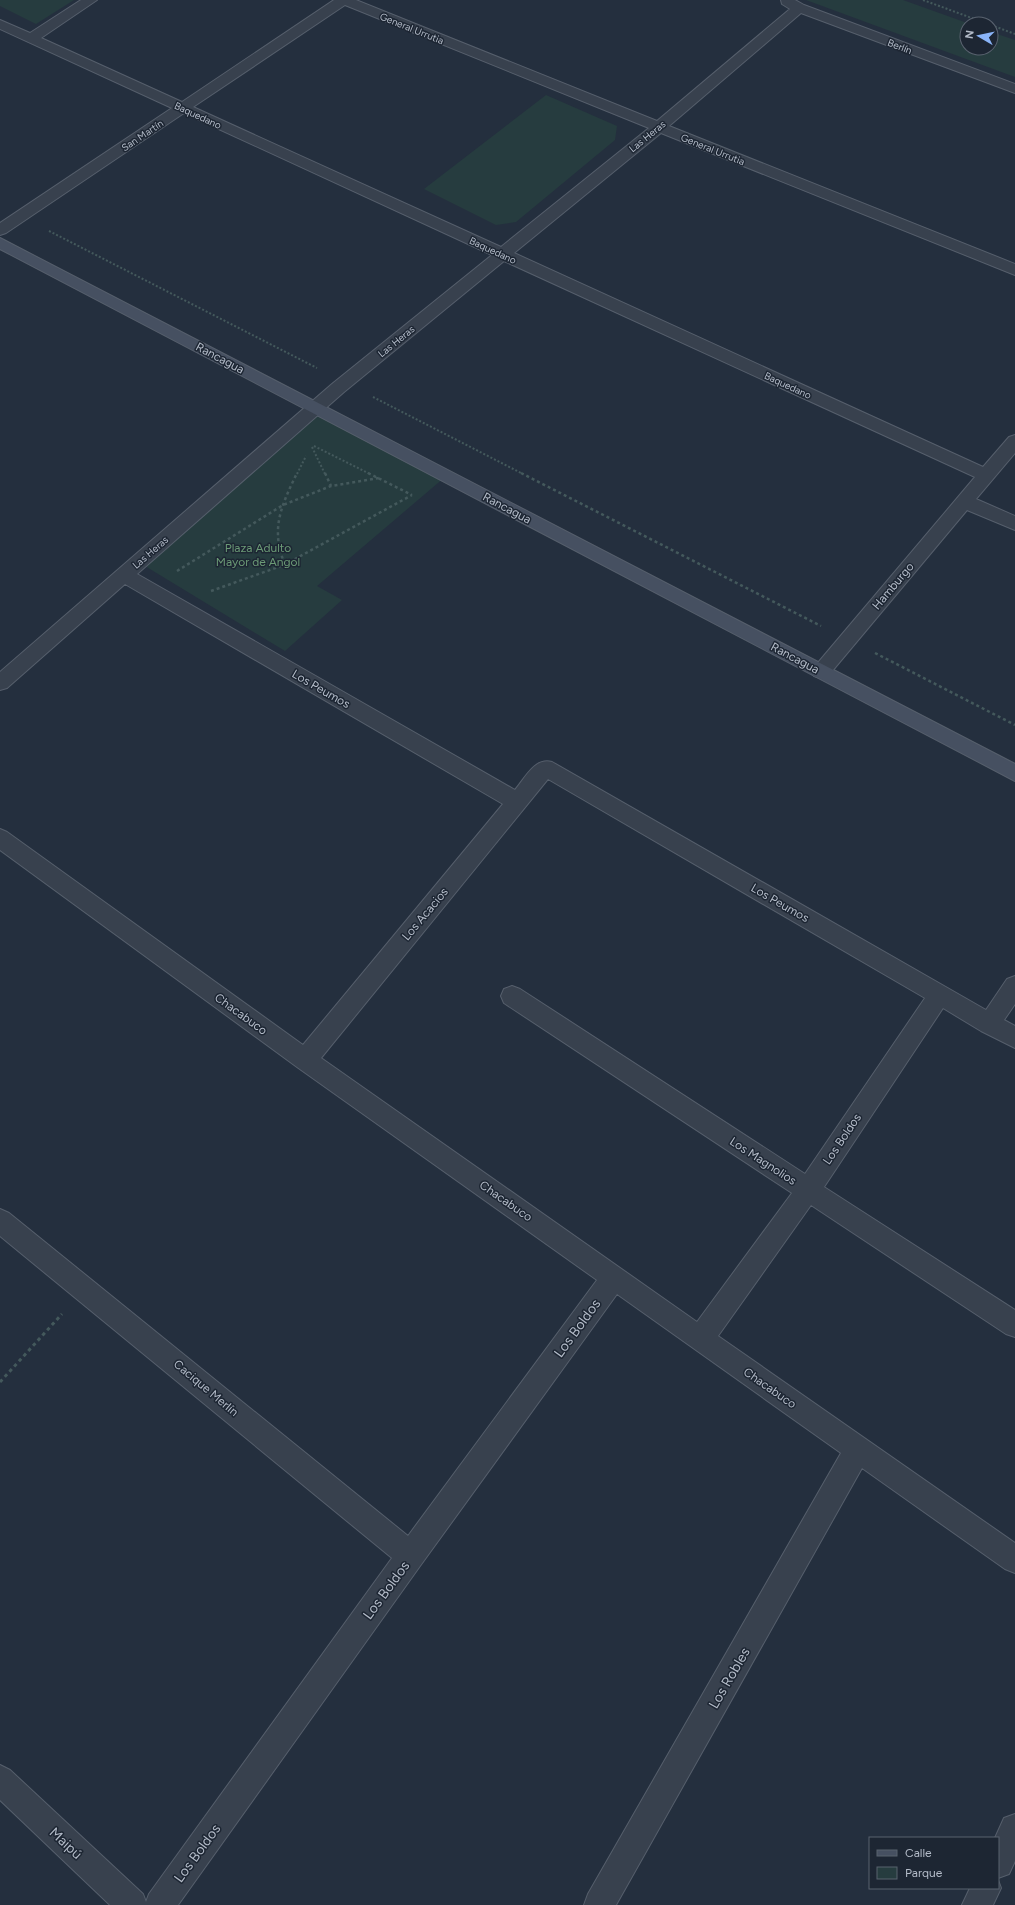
<svg xmlns="http://www.w3.org/2000/svg" width="1015" height="1905" viewBox="0 0 1015 1905" font-family="Figtree,sans-serif">
<style>
.green{fill:#263c3f}
.lines{fill:none;stroke-linecap:round;stroke-linejoin:round}
.street-casing{stroke:#565f6c;stroke-width:2}
.secondary-casing{stroke:#565f6c;stroke-width:2}
.path-far2{stroke:#44595c;stroke-width:2;stroke-dasharray:2 2;stroke-linecap:butt}
.path-far1{stroke:#44595c;stroke-width:2.5;stroke-dasharray:3 3;stroke-linecap:butt}
.path{stroke:#44595c;stroke-width:3;stroke-dasharray:3.5 3.5;stroke-linecap:butt}
.street{fill:#38414e;fill-rule:evenodd}
.secondary{fill:#465061;fill-rule:evenodd}
.labels{text-anchor:middle;stroke-width:3;stroke-linejoin:round;paint-order:stroke}
.far-street-label{font-size:10px;fill:#b4bcc9;stroke:#1d2633}
.street-label{font-size:12px;fill:#b4bcc9;stroke:#1d2633}
.park-label{font-size:12px;fill:#6b9a76;stroke:#1d2633}
.near-street-label{font-size:14px;fill:#b4bcc9;stroke:#1d2633}
</style>
<rect width="100%" height="100%" fill="#242f3e"/>
<!-- green -->
<path class="green" d="M 0,0 L 74,0 L 36,24 L 0,6 Z
M 806,0 L 903,0 L 970,24 L 967,24 L 967,48 L 991,48 L 991,32 L 1015,40 L 1015,77 Z
M 546,95 L 617,126 L 615,140 L 516,222 L 496,225 L 424,189 Z
M 319,411 L 445,477 L 317,586 L 342,600 L 285,651 L 145,566 Z"/>
<g class="lines">
<!-- street casing -->
<g class="street-casing">
<path id="street" d="M 81,0 L 97,0 L 41,38 L 182,102 L 334,0 L 356,0 L 657,121 L 790,9 L 782,4 L 781,0 L 795,0 L 804,5 L 1015,84 L 1015,93 L 801,13 L 669,126 L 1015,264 L 1015,275 L 661,133 L 514,253 L 983,467 L 1009,437 L 1015,435 L 1015,453 L 976,499 L 1015,516 L 1015,530 L 967,510 L 828,676 L 821,678 L 814,676 L 811,671 L 975,477 L 504,261 L 344,392 L 137,574 L 515,790 C 525,778 535,757 552,762 L 986,1010 L 1007,979 L 1015,976 L 1015,1004 L 1004,1020 L 1015,1026 L 1015,1048 L 981,1031 L 943,1008 L 824,1187 L 1015,1310 L 1015,1337 L 1006,1334 L 811,1205 L 718,1336 L 1015,1543 L 1015,1573 L 1005,1569 L 862,1468 L 616,1905 L 584,1905 L 588,1894 L 841,1453 L 617,1294 L 420,1566 L 178,1905 L 110,1905 L 0,1800 L 0,1765 L 10,1770 L 143,1894 L 146,1902 L 149,1894 L 392,1558 L 0,1236 L 0,1209 L 9,1213 L 408,1536 L 597,1280 L 297,1067 L 0,850 L 0,829 L 7,832 L 303,1045 L 503,804 L 125,584 L 7,688 L 0,690 L 0,672 L 332,384 L 492,255 L 184,113 L 6,233 L 0,235 L 0,223 L 172,108 L 0,29 L 0,20 L 30,33 ZM 345,5 L 649,128 L 501,247 L 193,107 ZM 548,779 L 925,998 L 805,1174 L 520,989 L 512,986 L 504,989 L 501,996 L 504,1003 L 792,1193 L 697,1322 L 321,1058 Z
M 1015,1814 L 1015,1861 L 1009,1874 L 998,1878 L 998,1838 L 995,1838 L 1004,1818 Z
M 998,1880 L 1001,1888 L 993,1905 L 962,1905 L 970,1888 L 998,1888 Z"/>
</g>
<!-- secondary casing -->
<g class="secondary-casing">
<path id="secondary" d="M 0,238 L 1015,764 L 1015,781 L 0,249 Z"/>
</g>
<!-- path-far2 -->
<path class="path-far2" d="M 923,0 L 988,24
M 991,25 L 1015,34
M 49,231 L 317,368
M 373,397 L 523,474
M 314,446 L 370,474
M 312,447 L 325,474
M 297,474 L 306,456"/>
<!-- path-far1 -->
<path class="path-far1" d="M 325,473 L 331,486
M 368,473 L 412,495
M 521,473 L 821,626
M 284,565 L 412,495
M 177,571 L 283,505 L 331,486 L 379,478
M 211,591 L 284,565 C 282,555 278,545 278,535 C 277,513 288,492 297,473
M 875,653 L 1015,725"/>
<!-- path -->
<path class="path" d="M 0,1382 L 62,1314"/>
<!-- street -->
<use href="#street" class="street"/>
<!-- secondary -->
<use href="#secondary" class="secondary"/>
</g>
<g class="labels">
<!-- far-street labels -->
<g class="far-street-label">
<text transform="translate(412 28) rotate(22)" y="4">General Urrutia</text>
<text transform="translate(900 46) rotate(21)" y="4">Berlín</text>
<text transform="translate(198 115) rotate(25)" y="4">Baquedano</text>
<text transform="translate(142 135) rotate(-34)" y="4">San Martín</text>
<text transform="translate(647 136) rotate(-39)" y="4">Las Heras</text>
<text transform="translate(713 149) rotate(22)" y="4">General Urrutia</text>
<text transform="translate(493 250) rotate(25)" y="4">Baquedano</text>
<text transform="translate(396 341) rotate(-39)" y="4">Las Heras</text>
<text transform="translate(788 385) rotate(25)" y="4">Baquedano</text>
<text transform="translate(150 552) rotate(-41)" y="4">Las Heras</text>
</g>
<!-- street labels -->
<g class="street-label">
<text transform="translate(220 358) rotate(28)" y="4">Rancagua</text>
<text transform="translate(507 508) rotate(28)" y="4">Rancagua</text>
<text transform="translate(893 586) rotate(-50)" y="4">Hamburgo</text>
<text transform="translate(795 658) rotate(28)" y="4">Rancagua</text>
<text transform="translate(321 689) rotate(30)" y="4">Los Peumos</text>
<text transform="translate(780 903) rotate(30)" y="4">Los Peumos</text>
<text transform="translate(425 914) rotate(-50)" y="4">Los Acacios</text>
<text transform="translate(241 1014) rotate(36)" y="4">Chacabuco</text>
<text transform="translate(842 1139) rotate(-56)" y="4">Los Boldos</text>
<text transform="translate(763 1161) rotate(33)" y="4">Los Magnolios</text>
<text transform="translate(506 1201) rotate(35)" y="4">Chacabuco</text>
<text transform="translate(206 1388) rotate(40)" y="4">Cacique Merlín</text>
<text transform="translate(770 1388) rotate(35)" y="4">Chacabuco</text>
</g>
<!-- park labels -->
<g class="park-label">
<text x="258" y="552">Plaza Adulto<tspan x="258" dy="14">Mayor de Angol</tspan></text>
</g>
<!-- near-street labels -->
<g class="near-street-label">
<text transform="translate(577 1328) rotate(-54)" y="5">Los Boldos</text>
<text transform="translate(386 1590) rotate(-54)" y="5">Los Boldos</text>
<text transform="translate(729 1678) rotate(-60)" y="5">Los Robles</text>
<text transform="translate(66 1843) rotate(43)" y="5">Maipú</text>
<text transform="translate(197 1853) rotate(-54)" y="5">Los Boldos</text>
</g>
</g>
<!-- legend -->
<rect x="869" y="1837" width="130" height="52" fill="#1d2633" stroke="#59626f"/>
<rect x="877" y="1850" width="20" height="6" fill="#465061" stroke="#59626f"/>
<text x="905" y="1857" font-size="12" fill="#b4bcc9">Calle</text>
<rect x="877" y="1867" width="20" height="12" fill="#263c3f" stroke="#59626f"/>
<text x="905" y="1877" font-size="12" fill="#b4bcc9">Parque</text>
<!-- north arrow -->
<g transform="translate(979 36) rotate(279)"><circle r="19" fill="#1d2633" stroke="#59626f"/>
<path d="M0-3L7 15L0 10L-7 15Z" fill="#8ab4f8"/>
<text y="-6" font-size="11" font-weight="bold" text-anchor="middle" fill="#b4bcc9">N</text>
</g>
</svg>
